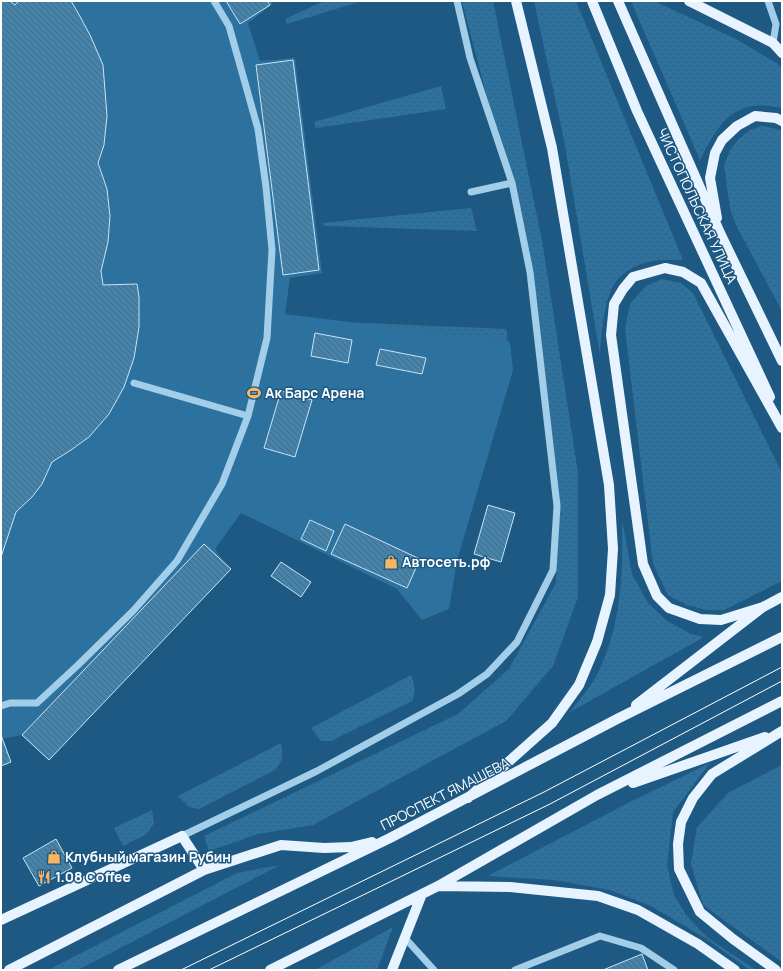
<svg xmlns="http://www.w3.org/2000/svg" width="783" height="971" viewBox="0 0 783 971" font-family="Manrope,sans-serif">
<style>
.grass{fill:url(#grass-dots)}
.park{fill:#2d729f}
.building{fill:url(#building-back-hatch);stroke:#c7e4f7}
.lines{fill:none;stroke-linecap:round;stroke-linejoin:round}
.minor{stroke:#a3ceea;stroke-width:7}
.major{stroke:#e7f3fe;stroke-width:10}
.tram{stroke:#fff;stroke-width:1}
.labels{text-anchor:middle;stroke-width:3;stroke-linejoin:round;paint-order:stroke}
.street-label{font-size:14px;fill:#fff;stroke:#1d5982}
.poi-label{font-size:14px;font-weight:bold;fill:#fff;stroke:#1d5982;text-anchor:start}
</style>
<defs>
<pattern id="grass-dots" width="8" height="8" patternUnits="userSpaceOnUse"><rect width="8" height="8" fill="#2d729f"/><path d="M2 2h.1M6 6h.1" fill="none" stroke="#405b6d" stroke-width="1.8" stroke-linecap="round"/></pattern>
<pattern id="building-back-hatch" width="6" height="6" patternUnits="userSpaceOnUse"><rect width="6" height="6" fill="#4583ab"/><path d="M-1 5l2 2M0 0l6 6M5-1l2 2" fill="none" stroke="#486a80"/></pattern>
</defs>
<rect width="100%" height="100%" fill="#1d5982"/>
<!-- grass -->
<path class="grass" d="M 324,1 L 362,1 L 287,24 L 285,19 Z
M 462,1 L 493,1 L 543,246 L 578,473 L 578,597 L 553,666 L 506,721 L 313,825 L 258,834 L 209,851 L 204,836 L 458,714 L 509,669 L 556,583 L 560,502 L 533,275 Z
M 534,1 L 576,1 L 683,260 C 676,260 668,260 661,260 C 644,261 625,268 615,283 C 604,299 601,335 600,355 L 564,140 Z
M 631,1 L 654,1 L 736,39 L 778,64 L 782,69 L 782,108 C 771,106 759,104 748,107 C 723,113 711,139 700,160 Z
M 441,86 L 446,109 L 316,128 L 314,122 Z
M 762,126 L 782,130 L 782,311 L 737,227 L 730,209 L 724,165 L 730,150 L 739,139 L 750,130 Z
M 471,208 L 477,231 L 325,226 L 322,223 Z
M 662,279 L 681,283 L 693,293 L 782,473 L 782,581 L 724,610 L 707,610 L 687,605 L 668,595 L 653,564 L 625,329 L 630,304 L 646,286 Z
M 342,322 L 507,329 L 508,360 Z
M 622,520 L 632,574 L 648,603 L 667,621 L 691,634 L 704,637 L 570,712 C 579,700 590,688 597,675 C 622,625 623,573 622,520 Z
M 411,675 C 415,685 416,691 412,701 L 331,741 L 321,741 L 311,728 Z
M 281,743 C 283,756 284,759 275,770 L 199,809 L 189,807 L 178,796 Z
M 710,763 L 673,812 L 667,865 L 674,895 L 686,915 L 708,938 L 756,970 L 750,970 L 705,938 L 651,906 L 610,890 L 553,880 L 488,876 L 630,802 Z
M 782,765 L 782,962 L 703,905 L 691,864 L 697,827 L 728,793 Z
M 152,810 L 154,823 L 147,834 L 123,846 L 114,828 Z
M 280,865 L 78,970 L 48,970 L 237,873 Z
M 393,927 L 377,970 L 315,970 Z"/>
<!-- park -->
<path class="park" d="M 1,1 L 271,1 L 273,4 L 248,23 L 260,61 L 295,58 L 322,273 L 290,278 L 285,314 L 510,342 L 513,370 L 457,561 L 449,609 L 422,620 L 397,589 L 241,513 L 215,549 L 230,571 L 47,759 L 22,735 L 1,739 Z"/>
<!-- building -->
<path class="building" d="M 1,1 L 10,1 L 15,5 L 19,1 L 71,1 L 77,11 L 90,35 L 103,65 L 107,116 L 104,145 L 98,163 L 107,189 L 110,216 L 108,242 L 101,271 L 103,285 L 137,284 L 139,297 L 139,327 L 134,358 L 124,387 L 109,414 L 89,437 L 71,450 L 52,462 L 42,484 L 32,497 L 16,512 L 1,557 Z
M 226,1 L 267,1 L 270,5 L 240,24 Z
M 293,60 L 319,270 L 283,275 L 256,65 Z
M 315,333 L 352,340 L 348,363 L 311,356 Z
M 380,349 L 426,358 L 422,374 L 376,365 Z
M 281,391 L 312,400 L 295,457 L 264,448 Z
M 488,505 L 515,513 L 501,562 L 474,554 Z
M 310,520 L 334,531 L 326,551 L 301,539 Z
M 345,524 L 420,559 L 407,588 L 331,554 Z
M 204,544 L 231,569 L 49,760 L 22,735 Z
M 281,562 L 311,582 L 301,597 L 271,576 Z
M 1,735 L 11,762 L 1,766 Z
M 56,839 L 72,868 L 39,886 L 23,858 Z
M 642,954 L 648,970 L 603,970 Z"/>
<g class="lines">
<!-- minor -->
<path class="minor" d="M 768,1 L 776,24 L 773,43
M 471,192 L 512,183
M 134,383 L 248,416
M 1,706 L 10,703 L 37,703 L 78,665 L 133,611 L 177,561 L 222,484 L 248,416 L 267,338 L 272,250 L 266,187 L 258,129 L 229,26 L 214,1
M 182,836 L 317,771 L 458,694 L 487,674 L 517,642 L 553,570 L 557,506 L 530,272 L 512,183 L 470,58 L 457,1
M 405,938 L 434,970
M 515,970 L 600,936 L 641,948 L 674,970"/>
<!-- major -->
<path class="major" d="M 592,1 L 637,111 L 770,397
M 618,1 L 720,233 L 782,361
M 689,1 L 773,43 L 782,53
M 717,218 L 710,178 L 715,153 L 722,140 L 737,126 L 755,116 L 776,118 L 782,121
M 763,607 L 721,620 L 700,619 L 669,608 L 657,596 L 643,564 L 611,335 L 614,304 L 623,289 L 633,277 L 665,268 L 683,272 L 701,283 L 782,428
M 636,705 L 763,607 L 782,597
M 633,783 L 765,737
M 468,798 L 552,723 L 579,685 L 597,642 L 610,595 L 613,549 L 609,485 L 552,148 L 516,1
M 438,886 L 510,887 L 598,896 L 638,910 L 698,944 L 735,970
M 1,920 L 182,836 L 204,870
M 9,970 L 204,870 L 281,845 L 324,848 L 351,847 L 372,842
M 118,970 L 390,838 L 617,719 L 782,637
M 270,970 L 438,886 L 597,795 L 782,701
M 392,970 L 422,894
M 776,970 L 733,939 L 700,912 L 679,869 L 678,844 L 681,822 L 693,798 L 712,774 L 782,731"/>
<!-- tram -->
<path class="tram" d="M 181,970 L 544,792 L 782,667
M 209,970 L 550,804 L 782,681"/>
</g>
<!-- icons -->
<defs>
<g id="stadium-bare" transform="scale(1.08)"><path d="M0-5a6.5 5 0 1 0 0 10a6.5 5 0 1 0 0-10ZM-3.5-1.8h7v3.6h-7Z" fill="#f9b662" stroke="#1d5982" stroke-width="2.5" paint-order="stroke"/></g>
<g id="shop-bare" transform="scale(1.08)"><path d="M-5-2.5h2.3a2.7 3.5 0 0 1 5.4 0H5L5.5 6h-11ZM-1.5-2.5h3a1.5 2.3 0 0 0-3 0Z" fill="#f9b662" stroke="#1d5982" stroke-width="2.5" paint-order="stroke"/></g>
<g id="restaurant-bare" transform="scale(1.08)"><path d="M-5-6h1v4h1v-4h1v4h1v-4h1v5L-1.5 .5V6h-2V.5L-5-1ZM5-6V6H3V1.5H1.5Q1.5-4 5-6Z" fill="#f9b662" stroke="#1d5982" stroke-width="2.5" paint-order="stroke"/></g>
</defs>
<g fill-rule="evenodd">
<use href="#stadium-bare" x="254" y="393"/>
<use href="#shop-bare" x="391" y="562"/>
<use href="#shop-bare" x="54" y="857"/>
<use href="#restaurant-bare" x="44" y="877"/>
</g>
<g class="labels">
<!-- street labels -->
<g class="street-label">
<text transform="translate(697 206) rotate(65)" y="5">ЧИСТОПОЛЬСКАЯ УЛИЦА</text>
<text transform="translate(445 794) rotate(-27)" y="5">ПРОСПЕКТ ЯМАШЕВА</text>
</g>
<!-- poi labels -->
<g class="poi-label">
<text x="265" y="398">Ак Барс Арена</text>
<text x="402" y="567">Автосеть.рф</text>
<text x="65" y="862">Клубный магазин Рубин</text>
<text x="55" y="882">1.08 Coffee</text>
</g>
</g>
<!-- border -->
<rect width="783" height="971" fill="none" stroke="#ffffff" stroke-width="4"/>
</svg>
